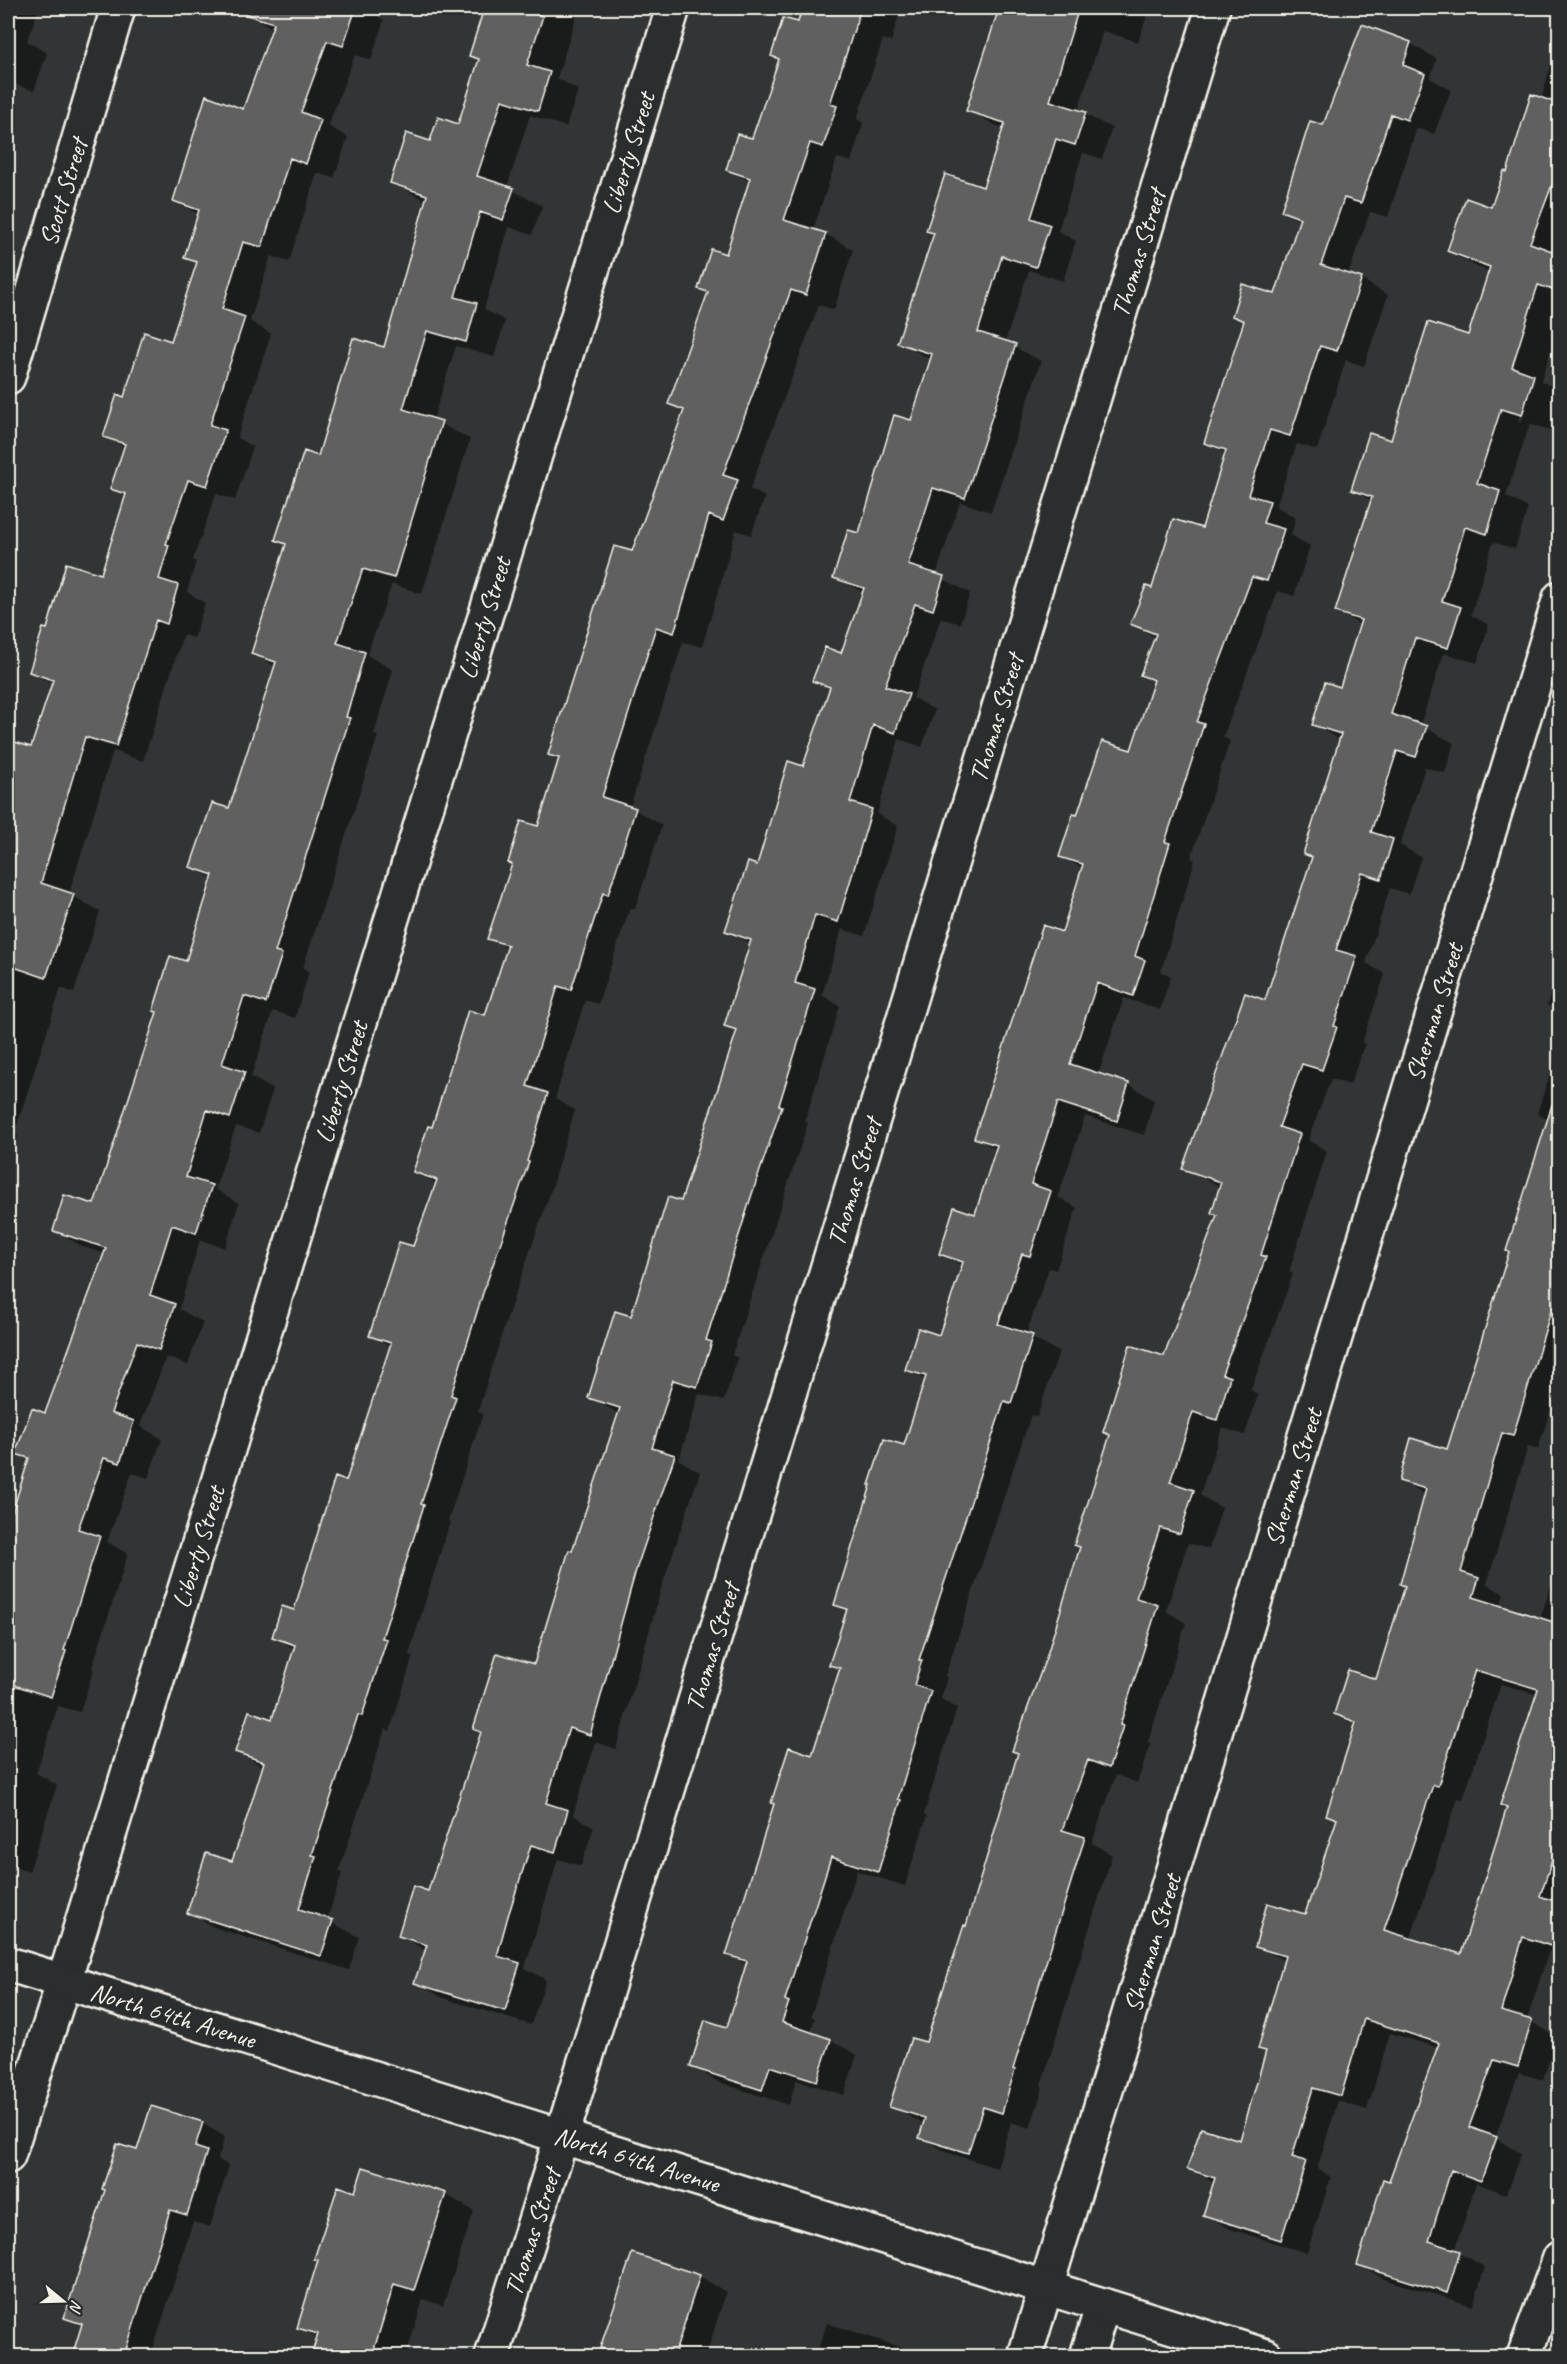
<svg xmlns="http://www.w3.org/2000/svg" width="1567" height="2364" viewBox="0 0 1567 2364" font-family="Caveat,sans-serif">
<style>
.shadow{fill:#0007;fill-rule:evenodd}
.building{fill:#5f605f;stroke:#f4f1e8;stroke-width:1.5;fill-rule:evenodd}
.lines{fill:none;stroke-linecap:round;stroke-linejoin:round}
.minor-casing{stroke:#f4f1e8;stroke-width:38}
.tertiary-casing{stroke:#f4f1e8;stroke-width:38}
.primary-casing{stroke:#f4f1e8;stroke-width:38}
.minor{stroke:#2a2d2e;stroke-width:33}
.tertiary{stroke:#2a2d2e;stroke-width:33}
.primary{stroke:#2a2d2e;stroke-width:33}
.labels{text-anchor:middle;stroke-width:4.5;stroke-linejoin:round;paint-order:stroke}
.street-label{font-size:26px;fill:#f4f1e8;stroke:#2a2d2e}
</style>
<rect width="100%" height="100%" fill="#323535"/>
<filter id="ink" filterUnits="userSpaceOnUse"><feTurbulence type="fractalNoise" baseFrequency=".0167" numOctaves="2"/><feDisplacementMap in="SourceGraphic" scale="12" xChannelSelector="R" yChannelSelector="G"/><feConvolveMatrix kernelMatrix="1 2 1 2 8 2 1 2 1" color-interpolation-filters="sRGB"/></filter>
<g filter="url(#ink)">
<!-- shadow -->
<path class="shadow" d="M 8,8 L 39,8 L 27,41 L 47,53 L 34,91 L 14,84 L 8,105 Z
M 248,8 L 368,8 L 367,10 L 384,20 L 371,60 L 355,55 L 328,126 L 348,137 L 334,178 L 317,173 L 289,262 L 271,256 L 250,321 L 271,334 L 237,438 L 253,447 L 235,500 L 216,494 L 193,560 L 196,562 L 187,592 L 205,603 L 194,638 L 183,635 L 143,761 L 113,751 L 69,894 L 100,911 L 74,993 L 61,988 L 14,1134 L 18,1136 L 8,1170 L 8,758 L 12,743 L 32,749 L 53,684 L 31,672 L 48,631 L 102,576 L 127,497 L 112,488 L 125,448 L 105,436 L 125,399 L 172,343 L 198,264 L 186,257 L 199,215 L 175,201 L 244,111 L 273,29 L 247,13 Z
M 486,8 L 579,8 L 557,78 L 578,90 L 566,127 L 530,115 L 507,187 L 542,206 L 532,235 L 509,227 L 484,309 L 505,321 L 494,357 L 456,346 L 433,420 L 470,439 L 422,594 L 392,584 L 367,655 L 393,670 L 374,734 L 378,736 L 303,968 L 309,972 L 295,1018 L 273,1011 L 251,1077 L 273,1089 L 259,1133 L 236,1126 L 215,1189 L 239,1203 L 225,1248 L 200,1240 L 179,1309 L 203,1322 L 188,1365 L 166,1357 L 140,1426 L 162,1439 L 148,1478 L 132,1473 L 107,1542 L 128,1554 L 92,1668 L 94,1669 L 80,1712 L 58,1706 L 36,1773 L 57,1785 L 29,1872 L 8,1865 L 8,1530 L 30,1460 L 17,1453 L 46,1415 L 106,1254 L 83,1247 L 54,1230 L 95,1205 L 158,1013 L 154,1010 L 187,962 L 214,879 L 192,867 L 230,810 L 276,667 L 253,653 L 287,546 L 277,540 L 319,458 L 385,349 L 427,201 L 392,183 L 431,142 L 459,126 L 480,60 L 470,55 Z
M 804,8 L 901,8 L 891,42 L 883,39 L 857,119 L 863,123 L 851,162 L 837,158 L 813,230 L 826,234 L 853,250 L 834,310 L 819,305 L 750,489 L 765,497 L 751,535 L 736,530 L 702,647 L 683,642 L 630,807 L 662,825 L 635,909 L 630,908 L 598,1004 L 585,1000 L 555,1099 L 575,1110 L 554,1178 L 555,1179 L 510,1309 L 478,1411 L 483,1414 L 448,1521 L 450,1522 L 409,1654 L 413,1656 L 390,1731 L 385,1729 L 339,1871 L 342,1873 L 327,1920 L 359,1937 L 349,1970 L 216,1928 L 189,1912 L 233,1863 L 264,1767 L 237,1752 L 273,1721 L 295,1649 L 274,1637 L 295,1612 L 347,1483 L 391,1347 L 371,1335 L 414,1248 L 437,1184 L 414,1171 L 486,1017 L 508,949 L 489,938 L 539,828 L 560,760 L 550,754 L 632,553 L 684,412 L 670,404 L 709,293 L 700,288 L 727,256 L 750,182 L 727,169 L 753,140 L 780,60 L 773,56 L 799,24 Z
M 1014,8 L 1150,8 L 1138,42 L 1103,31 L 1078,111 L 1112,128 L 1102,159 L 1083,153 L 1058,231 L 1076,241 L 1063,281 L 1029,270 L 1005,342 L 1041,361 L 991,512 L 960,502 L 936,575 L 970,593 L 960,624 L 941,618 L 913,698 L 935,710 L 922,747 L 899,739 L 877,814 L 898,826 L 864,936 L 842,929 L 822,995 L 840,1006 L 805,1121 L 808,1123 L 732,1355 L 738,1358 L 724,1401 L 699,1394 L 679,1460 L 700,1472 L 662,1586 L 616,1749 L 596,1742 L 573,1815 L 594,1827 L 581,1866 L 558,1859 L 525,1968 L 546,1980 L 531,2025 L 443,1998 L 416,1982 L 427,1951 L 399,1935 L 429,1893 L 482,1733 L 475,1729 L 535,1666 L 619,1414 L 590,1397 L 632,1318 L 682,1203 L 738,1032 L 725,1025 L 751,944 L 727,930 L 804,768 L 831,690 L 814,680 L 842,655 L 864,593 L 835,577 L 860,535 L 912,422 L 932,360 L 899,342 L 935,234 L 928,230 L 984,188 L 1005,128 L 995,125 L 968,110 L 1003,43 Z
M 1363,26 L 1411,44 L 1437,59 L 1430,78 L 1451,90 L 1434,134 L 1417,128 L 1388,217 L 1370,212 L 1348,275 L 1361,279 L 1388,295 L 1364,366 L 1346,360 L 1317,450 L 1297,444 L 1276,506 L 1296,518 L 1291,535 L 1310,546 L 1294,596 L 1278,591 L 1223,737 L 1230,741 L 1191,858 L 1195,860 L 1161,971 L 1171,976 L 1160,1010 L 1124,998 L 1098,1075 L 1128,1084 L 1154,1100 L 1144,1135 L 1085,1116 L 1058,1197 L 1077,1208 L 1056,1270 L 1049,1268 L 1026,1335 L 1059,1352 L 1037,1417 L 1031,1415 L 945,1676 L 947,1677 L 941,1699 L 957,1708 L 924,1814 L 927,1816 L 905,1886 L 857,1871 L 811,2016 L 815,2018 L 810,2033 L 831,2040 L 857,2055 L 844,2095 L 796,2080 L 789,2105 L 718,2082 L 692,2066 L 728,2028 L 747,1965 L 728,1954 L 813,1757 L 841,1670 L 831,1665 L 848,1611 L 835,1604 L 905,1447 L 926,1380 L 906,1369 L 939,1337 L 963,1266 L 940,1253 L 976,1216 L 997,1150 L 976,1137 L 1063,934 L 1083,869 L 1061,856 L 1078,817 L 1132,752 L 1155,681 L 1142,674 L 1157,638 L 1132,624 L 1153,590 L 1203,530 L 1227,454 L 1206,442 L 1245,322 L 1234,316 L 1276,296 L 1300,221 L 1283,211 L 1324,127 Z
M 1551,65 L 1560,68 L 1560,323 L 1541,381 L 1560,391 L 1560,399 L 1550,430 L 1530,424 L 1506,496 L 1528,508 L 1515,549 L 1493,542 L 1471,615 L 1489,625 L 1477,663 L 1444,653 L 1420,725 L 1454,743 L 1445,773 L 1425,767 L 1400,845 L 1421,857 L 1409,894 L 1390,888 L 1366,963 L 1385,974 L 1362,1043 L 1365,1044 L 1350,1085 L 1331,1079 L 1308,1140 L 1327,1151 L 1289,1272 L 1293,1274 L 1251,1390 L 1258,1395 L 1245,1435 L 1222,1428 L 1200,1495 L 1222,1508 L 1209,1549 L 1188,1543 L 1166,1611 L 1186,1623 L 1148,1742 L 1151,1744 L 1137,1783 L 1116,1775 L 1092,1843 L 1112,1855 L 1041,2086 L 1043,2088 L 1030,2128 L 1011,2122 L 997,2168 L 949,2153 L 920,2137 L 924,2124 L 891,2106 L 927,2044 L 1165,1358 L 1219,1215 L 1221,1187 L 1184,1168 L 1266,1002 L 1313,858 L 1304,853 L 1340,740 L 1313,724 L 1341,689 L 1361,625 L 1337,612 L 1372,501 L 1353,490 L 1392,441 L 1469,336 L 1490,272 L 1477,267 L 1448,251 L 1492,208 L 1541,99 ZM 1531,378 L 1535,378 L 1521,422 L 1518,422 Z
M 8,167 L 13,170 L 8,188 Z
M 1560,966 L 1560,1013 L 1547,1005 Z
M 1560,1044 L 1560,1379 L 1538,1449 L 1528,1446 L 1487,1584 L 1504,1594 L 1500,1607 L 1540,1619 L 1560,1559 L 1560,1954 L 1549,1951 L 1527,2020 L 1557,2036 L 1543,2080 L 1519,2073 L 1495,2138 L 1521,2153 L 1506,2194 L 1476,2183 L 1455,2251 L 1485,2267 L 1473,2306 L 1384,2279 L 1359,2265 L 1439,2048 L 1390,2033 L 1367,2110 L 1338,2101 L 1317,2169 L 1331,2177 L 1307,2253 L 1230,2229 L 1204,2214 L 1214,2183 L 1189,2169 L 1241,2142 L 1267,2052 L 1259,2048 L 1285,1961 L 1257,1946 L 1306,1915 L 1338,1820 L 1328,1815 L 1357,1726 L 1335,1714 L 1377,1681 L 1406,1586 L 1426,1495 L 1401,1480 L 1448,1450 L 1511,1252 L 1549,1120 L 1537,1113 ZM 1501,1684 L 1538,1695 L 1502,1804 L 1509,1808 L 1462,1956 L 1410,1940 L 1458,1798 L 1463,1799 Z
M 202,2123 L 225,2137 L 218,2159 L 229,2166 L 210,2227 L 193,2222 L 151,2356 L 73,2356 L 83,2327 L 66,2318 L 118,2145 L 138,2152 Z
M 356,2194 L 445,2194 L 474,2211 L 443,2306 L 423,2299 L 406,2356 L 312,2356 L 318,2338 L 299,2327 Z
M 699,2276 L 726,2292 L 706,2356 L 618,2356 L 602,2347 Z
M 827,2323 L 924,2355 L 927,2356 L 816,2356 Z"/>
<!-- building -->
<path class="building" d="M 248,8 L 356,8 L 343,46 L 327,41 L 301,112 L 321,120 L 306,164 L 290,158 L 262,247 L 243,242 L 222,309 L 245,317 L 210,425 L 226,430 L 207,486 L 188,480 L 166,544 L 169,545 L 159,579 L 178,585 L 167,624 L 156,620 L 116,746 L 85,737 L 41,883 L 74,894 L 46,978 L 8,965 L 8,740 L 31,747 L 53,680 L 29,672 L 43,628 L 47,629 L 66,563 L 101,574 L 126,494 L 110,489 L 125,444 L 103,437 L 117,394 L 124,397 L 144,332 L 171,341 L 197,262 L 184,258 L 199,210 L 173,201 L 206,95 L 243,109 L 274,23 L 247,15 Z
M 484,8 L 517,8 L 543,16 L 527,65 L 550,72 L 538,111 L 502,100 L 477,176 L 514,188 L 503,220 L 480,212 L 455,297 L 477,303 L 466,342 L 427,331 L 403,409 L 442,421 L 394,578 L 363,569 L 337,643 L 365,652 L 346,717 L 350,718 L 275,952 L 282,954 L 266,1003 L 244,996 L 222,1064 L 245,1072 L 230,1118 L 207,1110 L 186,1177 L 212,1185 L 196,1233 L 172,1225 L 150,1295 L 175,1304 L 159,1350 L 137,1342 L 111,1413 L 134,1421 L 120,1463 L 104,1458 L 78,1529 L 100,1536 L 64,1650 L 66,1651 L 51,1697 L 8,1683 L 8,1526 L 29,1458 L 15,1454 L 32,1408 L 45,1413 L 106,1248 L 53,1231 L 64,1195 L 94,1204 L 157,1012 L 153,1011 L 170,956 L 186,961 L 213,875 L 190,867 L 212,803 L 229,808 L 276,662 L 251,654 L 286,544 L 275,540 L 304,451 L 318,456 L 353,338 L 384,347 L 427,195 L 390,183 L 406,133 L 430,141 L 438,117 L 458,124 L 479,59 L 469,56 Z
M 802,8 L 861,8 L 830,104 L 837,106 L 823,147 L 810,143 L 784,220 L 826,233 L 806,295 L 791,290 L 723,475 L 738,480 L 723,521 L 709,515 L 674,633 L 656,627 L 602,797 L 636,808 L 608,895 L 603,893 L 571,990 L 558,986 L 527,1086 L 548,1093 L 527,1161 L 529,1162 L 483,1293 L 451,1395 L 456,1397 L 421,1504 L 424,1505 L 382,1638 L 387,1639 L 362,1716 L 358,1715 L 312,1855 L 316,1856 L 299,1909 L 333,1920 L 321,1956 L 187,1913 L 206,1853 L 232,1861 L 242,1833 L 264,1762 L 235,1752 L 249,1711 L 272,1719 L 295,1645 L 272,1637 L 282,1606 L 294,1610 L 335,1477 L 346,1481 L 391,1343 L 369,1336 L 399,1242 L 413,1246 L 437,1180 L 413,1172 L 428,1126 L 432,1127 L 468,1010 L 485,1015 L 508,945 L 487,939 L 512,864 L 508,863 L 521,821 L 538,826 L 559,758 L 548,755 L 614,546 L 632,551 L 684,410 L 668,404 L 708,292 L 698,289 L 711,249 L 726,254 L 750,178 L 726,170 L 737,134 L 752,138 L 779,59 L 771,56 L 783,18 L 798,22 Z
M 999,8 L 1079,8 L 1050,101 L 1086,112 L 1075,145 L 1056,139 L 1031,218 L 1050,225 L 1036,267 L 1002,256 L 978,332 L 1016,344 L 965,498 L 933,488 L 908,565 L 944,576 L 933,610 L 915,604 L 885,686 L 909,694 L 895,733 L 873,725 L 850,802 L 872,809 L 838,922 L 815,915 L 795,983 L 815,989 L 779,1105 L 782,1106 L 751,1197 L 706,1340 L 712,1342 L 697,1387 L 673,1380 L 652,1448 L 675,1455 L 636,1570 L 590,1735 L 569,1728 L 546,1803 L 568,1810 L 555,1852 L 531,1845 L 508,1916 L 497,1956 L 520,1963 L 505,2011 L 414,1983 L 427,1945 L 398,1936 L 413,1886 L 428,1891 L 481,1732 L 473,1729 L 497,1653 L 534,1664 L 569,1550 L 572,1551 L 620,1408 L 588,1398 L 615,1311 L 631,1316 L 668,1197 L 681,1201 L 737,1030 L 724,1026 L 751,940 L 725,931 L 748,862 L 757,865 L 788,761 L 803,766 L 830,687 L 812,681 L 825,647 L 841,653 L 864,588 L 833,578 L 848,530 L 859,533 L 894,415 L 911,420 L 932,354 L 897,343 L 934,233 L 926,231 L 945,174 L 983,187 L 1005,123 L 966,111 Z
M 1362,24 L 1411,42 L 1403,65 L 1425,74 L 1407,120 L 1391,114 L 1361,203 L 1344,198 L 1321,265 L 1362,278 L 1337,351 L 1320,346 L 1290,436 L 1270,430 L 1248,495 L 1270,501 L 1263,523 L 1284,529 L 1267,581 L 1252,577 L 1197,722 L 1204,724 L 1165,842 L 1170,843 L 1135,956 L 1145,960 L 1133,996 L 1097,983 L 1070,1064 L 1129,1083 L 1117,1121 L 1058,1102 L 1031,1184 L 1051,1191 L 1030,1256 L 1022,1254 L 998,1324 L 1033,1335 L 1011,1403 L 1004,1401 L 919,1660 L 922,1660 L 914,1685 L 931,1691 L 898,1799 L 901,1800 L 878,1872 L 831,1857 L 785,2000 L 789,2002 L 782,2022 L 831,2039 L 817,2081 L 770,2066 L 762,2090 L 690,2067 L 705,2020 L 727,2027 L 747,1961 L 726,1955 L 774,1804 L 771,1803 L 789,1747 L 812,1755 L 840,1668 L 829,1665 L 847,1609 L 834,1605 L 871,1485 L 869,1485 L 884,1439 L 904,1445 L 926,1376 L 905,1370 L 918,1328 L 939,1335 L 963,1262 L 939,1254 L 954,1207 L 975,1214 L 997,1145 L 974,1138 L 1043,925 L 1062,932 L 1083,864 L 1059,857 L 1073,814 L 1077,815 L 1102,741 L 1131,750 L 1154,680 L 1140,675 L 1156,634 L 1130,624 L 1146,586 L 1152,588 L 1173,519 L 1202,528 L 1226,450 L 1204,443 L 1244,321 L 1232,316 L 1242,284 L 1275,294 L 1300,218 L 1281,211 L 1310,121 L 1323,125 Z
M 1531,94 L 1560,104 L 1560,164 L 1530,243 L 1560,254 L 1560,292 L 1538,285 L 1512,367 L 1534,375 L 1522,415 L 1501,409 L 1477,483 L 1500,491 L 1487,534 L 1465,527 L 1442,601 L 1461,607 L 1448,648 L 1415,638 L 1391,714 L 1427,726 L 1416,757 L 1397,751 L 1371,832 L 1393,839 L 1381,879 L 1362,873 L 1336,950 L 1357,956 L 1334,1026 L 1337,1027 L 1322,1070 L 1302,1064 L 1279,1127 L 1300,1134 L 1261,1255 L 1266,1257 L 1222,1374 L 1230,1377 L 1217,1420 L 1193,1412 L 1170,1482 L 1194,1490 L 1180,1534 L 1160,1528 L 1136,1598 L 1158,1605 L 1120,1725 L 1123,1726 L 1109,1768 L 1088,1760 L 1062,1830 L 1085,1837 L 1013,2069 L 1015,2070 L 1002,2113 L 983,2107 L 968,2153 L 919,2138 L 925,2118 L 889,2107 L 911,2038 L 926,2042 L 964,1925 L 966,1926 L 1018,1753 L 1012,1751 L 1047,1655 L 1080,1547 L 1074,1545 L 1110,1435 L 1103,1432 L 1130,1345 L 1164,1356 L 1217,1215 L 1211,1213 L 1221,1182 L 1182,1169 L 1245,993 L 1265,1000 L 1312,857 L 1303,854 L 1341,734 L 1312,725 L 1325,682 L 1340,687 L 1361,620 L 1335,612 L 1372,497 L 1351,490 L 1369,433 L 1391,440 L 1428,322 L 1468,335 L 1490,267 L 1447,251 L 1466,198 L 1491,207 L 1504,171 L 1507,172 Z
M 1552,1105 L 1560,1107 L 1560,1314 L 1551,1311 L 1513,1436 L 1502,1433 L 1461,1572 L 1479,1578 L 1473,1597 L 1560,1624 L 1560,1837 L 1540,1896 L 1560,1903 L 1560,1928 L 1554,1947 L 1523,1937 L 1501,2011 L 1532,2020 L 1518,2067 L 1494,2060 L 1469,2127 L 1497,2137 L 1481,2181 L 1451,2170 L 1429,2241 L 1460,2251 L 1447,2293 L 1357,2265 L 1383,2179 L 1389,2181 L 1439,2043 L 1364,2019 L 1341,2096 L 1313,2088 L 1292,2157 L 1306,2161 L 1281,2240 L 1203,2215 L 1215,2178 L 1187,2169 L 1201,2128 L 1240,2140 L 1266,2051 L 1258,2049 L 1285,1956 L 1255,1947 L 1267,1903 L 1305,1914 L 1337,1819 L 1326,1815 L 1356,1722 L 1334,1714 L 1348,1670 L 1376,1679 L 1405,1586 L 1400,1584 L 1426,1489 L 1399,1481 L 1411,1438 L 1447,1449 L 1509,1252 L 1506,1251 ZM 1475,1670 L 1538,1689 L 1500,1805 L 1507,1807 L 1461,1954 L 1384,1930 L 1433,1785 L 1438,1786 Z
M 151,2106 L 203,2122 L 195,2147 L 207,2151 L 187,2215 L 170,2210 L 124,2356 L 72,2356 L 82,2324 L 64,2318 L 105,2190 L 102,2189 L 117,2144 L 137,2150 Z
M 363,2167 L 446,2193 L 414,2290 L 394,2284 L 372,2356 L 311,2356 L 318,2334 L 297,2328 L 318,2260 L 314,2259 L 338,2186 L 355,2192 Z
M 632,2253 L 700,2275 L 674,2356 L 626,2356 L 600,2348 Z"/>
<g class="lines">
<!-- minor casing -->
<g class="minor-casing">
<path id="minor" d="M 8,377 L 118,8
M 8,2156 L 64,1981 L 673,8
M 492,2356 L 562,2136 L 1213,8
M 1025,2356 L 1560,598
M 1087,2356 L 1103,2305"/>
</g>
<!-- tertiary casing -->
<g class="tertiary-casing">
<path id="tertiary" d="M 8,1964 L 1266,2356"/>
</g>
<!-- primary casing -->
<g class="primary-casing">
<path id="primary" d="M 1524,2356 L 1560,2258"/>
</g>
<!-- minor -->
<use href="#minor" class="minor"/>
<!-- tertiary -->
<use href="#tertiary" class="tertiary"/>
<!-- primary -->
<use href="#primary" class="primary"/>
</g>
</g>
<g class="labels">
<!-- street labels -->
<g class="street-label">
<text transform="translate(628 153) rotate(-73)" y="9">Liberty Street</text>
<text transform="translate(63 192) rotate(-73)" y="9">Scott Street</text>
<text transform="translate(1138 253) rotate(-73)" y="9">Thomas Street</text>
<text transform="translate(484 618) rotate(-73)" y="9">Liberty Street</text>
<text transform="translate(996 718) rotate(-73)" y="9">Thomas Street</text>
<text transform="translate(1434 1012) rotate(-73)" y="9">Sherman Street</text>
<text transform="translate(341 1082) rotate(-73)" y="9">Liberty Street</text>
<text transform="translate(854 1182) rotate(-73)" y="9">Thomas Street</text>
<text transform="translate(1293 1477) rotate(-73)" y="9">Sherman Street</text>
<text transform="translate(198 1547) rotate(-73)" y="9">Liberty Street</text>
<text transform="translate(712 1647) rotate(-73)" y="9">Thomas Street</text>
<text transform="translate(1152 1943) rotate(-73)" y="9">Sherman Street</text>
<text transform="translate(173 2015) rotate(17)" y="9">North 64th Avenue</text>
<text transform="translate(637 2159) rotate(17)" y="9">North 64th Avenue</text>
<text transform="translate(532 2232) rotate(-72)" y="9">Thomas Street</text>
</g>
</g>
<!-- margin -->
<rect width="1567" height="2364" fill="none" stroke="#2a2d2e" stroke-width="30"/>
<rect x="15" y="15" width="1537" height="2334" fill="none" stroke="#f4f1e8" stroke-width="2" filter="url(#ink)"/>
<!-- north arrow -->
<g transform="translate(63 2301) rotate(109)" stroke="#2a2d2e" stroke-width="4.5" paint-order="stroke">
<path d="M0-4.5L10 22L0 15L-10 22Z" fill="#f4f1e8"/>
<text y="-9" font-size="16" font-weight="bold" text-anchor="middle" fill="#f4f1e8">N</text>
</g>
</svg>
